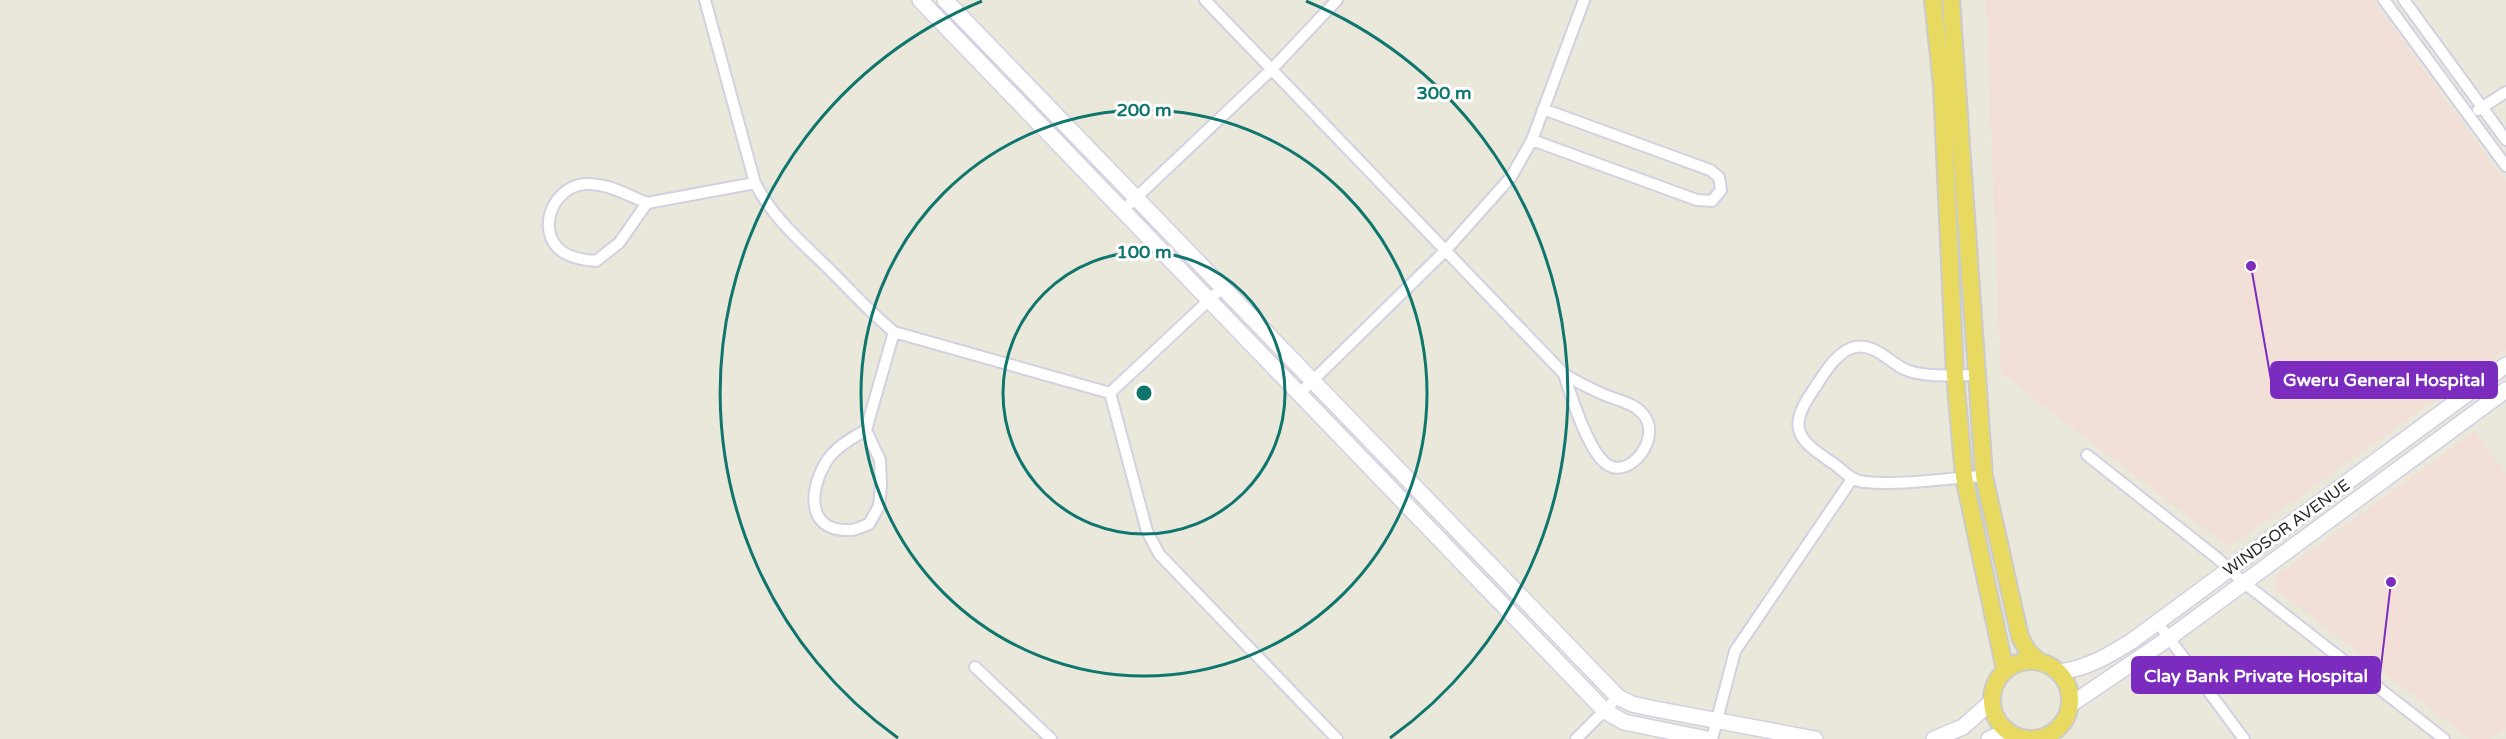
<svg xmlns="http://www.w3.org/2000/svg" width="2506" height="739" viewBox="0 0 2506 739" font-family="'Varela Round',sans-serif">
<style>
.medical{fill:#f1dfd8}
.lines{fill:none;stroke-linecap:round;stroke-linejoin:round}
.minor-casing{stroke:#d2d0e1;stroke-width:14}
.secondary-casing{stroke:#d2d0e1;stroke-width:18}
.trunk-casing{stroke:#cbcbcb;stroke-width:20}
.minor{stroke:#fff;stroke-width:10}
.secondary{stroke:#fff;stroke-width:15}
.trunk{stroke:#e8da60;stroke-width:16}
.ring{fill:none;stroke:#0f766e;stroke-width:3}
.labels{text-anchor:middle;stroke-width:6;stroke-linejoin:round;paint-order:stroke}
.street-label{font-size:16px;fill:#282828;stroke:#fff}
.centre{fill:#0f766e;stroke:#fff;stroke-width:3}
.ring-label{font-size:18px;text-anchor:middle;font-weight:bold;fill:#0f766e;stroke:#fff;stroke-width:6;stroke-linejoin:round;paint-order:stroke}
.leader{fill:none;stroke:#7b2cbf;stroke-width:2}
.callout-dot{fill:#7b2cbf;stroke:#fff;stroke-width:2}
.callout{fill:#7b2cbf;stroke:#7b2cbf;stroke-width:2}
.callout-label{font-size:18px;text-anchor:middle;font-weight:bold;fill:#fff}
</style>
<rect width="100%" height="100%" fill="#eae8db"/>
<!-- medical -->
<path class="medical" d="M 1986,0 L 2373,0 L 2506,183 L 2506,349 L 2229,547 L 2001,373 Z
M 2475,431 L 2506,474 L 2506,727 L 2490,739 L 2470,739 L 2275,588 L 2276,576 Z"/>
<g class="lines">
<!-- minor casing -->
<g class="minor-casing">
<path id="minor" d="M 705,0 L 755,183 C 773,219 803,243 831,271 C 852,292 871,313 894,332 L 1110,393 L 1223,287
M 1205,0 L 1564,374 C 1577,382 1591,389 1605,395 C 1617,400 1633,403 1642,413 C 1665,437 1627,484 1604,462 C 1587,447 1571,396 1564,374
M 2384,0 L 2506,166
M 2404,0 L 2506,140
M 2478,110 L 2506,92
M 1532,140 L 1697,200 L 1712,201 L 1721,190 L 1719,177 L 1710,170 L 1543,109
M 647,203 C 627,195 608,183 585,184 C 556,186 537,224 557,247 C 566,257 583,260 596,261 L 619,243 L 647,203 L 755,183
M 1122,211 L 1272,69 L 1337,0
M 1976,375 C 1954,375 1924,378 1904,369 C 1888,361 1874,343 1855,347 C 1836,351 1822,377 1812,392 C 1785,431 1801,441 1834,464 C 1844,471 1851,481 1865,482 C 1900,486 1947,478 1984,476
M 1110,393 L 1147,531 L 1159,554 L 1337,739
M 1300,393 L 1446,250 L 1511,177 L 1532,140 L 1584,0
M 866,430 C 854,437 842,443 832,454 C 810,480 801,533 851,530 C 856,530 863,526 869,524 L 879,506 L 881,485 L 880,460 L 866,430 L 894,332
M 2087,455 L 2217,558 L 2243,582 L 2444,739
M 2157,622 L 2244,739
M 975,667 L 1051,739
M 1576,739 L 1618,697
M 1712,739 L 1735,651 L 1852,479"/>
</g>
<!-- secondary casing -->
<g class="secondary-casing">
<path id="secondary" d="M 920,0 L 1605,711 L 1624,722 L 1707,739
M 945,0 L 1618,697 L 1632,704 L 1650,708 L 1815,739
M 2058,672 C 2086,669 2108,656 2132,641 L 2506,365
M 2070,705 L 2169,638 L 2506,390
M 1934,739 L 1963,727 L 1992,701
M 1989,739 L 2007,731"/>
</g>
<!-- trunk casing -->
<g class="trunk-casing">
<path id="trunk" d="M 1933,0 L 1942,86 L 1955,375 L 1964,477 L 2005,670
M 1951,0 L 1984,476 L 2020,637 L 2027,650 L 2038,661
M1992 700a39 39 0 1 1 78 0a39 39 0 1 1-78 0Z"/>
</g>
<!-- minor -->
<use href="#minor" class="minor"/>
<!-- secondary -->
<use href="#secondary" class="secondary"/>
<!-- trunk -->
<use href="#trunk" class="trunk"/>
</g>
<!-- distance rings -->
<g class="ring">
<circle cx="1144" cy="393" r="141"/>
<circle cx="1144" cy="393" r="283"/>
<path d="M898 738A424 424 0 0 1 982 1M1306 1A424 424 0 0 1 1390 738"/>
</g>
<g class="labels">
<!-- street labels -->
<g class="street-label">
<text transform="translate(2286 527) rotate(-36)" y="6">WINDSOR AVENUE</text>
</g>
</g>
<circle cx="1144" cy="393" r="9" class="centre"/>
<g class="ring-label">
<text x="1444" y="99">300 m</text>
<text x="1144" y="116">200 m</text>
<text x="1144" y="258">100 m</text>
</g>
<!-- callouts -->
<path class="leader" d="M2251 266L2271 380M2391 582L2380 675"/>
<g class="callout-dot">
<circle cx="2251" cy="266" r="6"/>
<circle cx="2391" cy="582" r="6"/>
</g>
<g class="callout">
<rect x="2271" y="362" width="226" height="36" rx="6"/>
<rect x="2132" y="657" width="248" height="36" rx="6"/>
</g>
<g class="callout-label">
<text x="2384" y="386">Gweru General Hospital</text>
<text x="2256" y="682">Clay Bank Private Hospital</text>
</g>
</svg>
